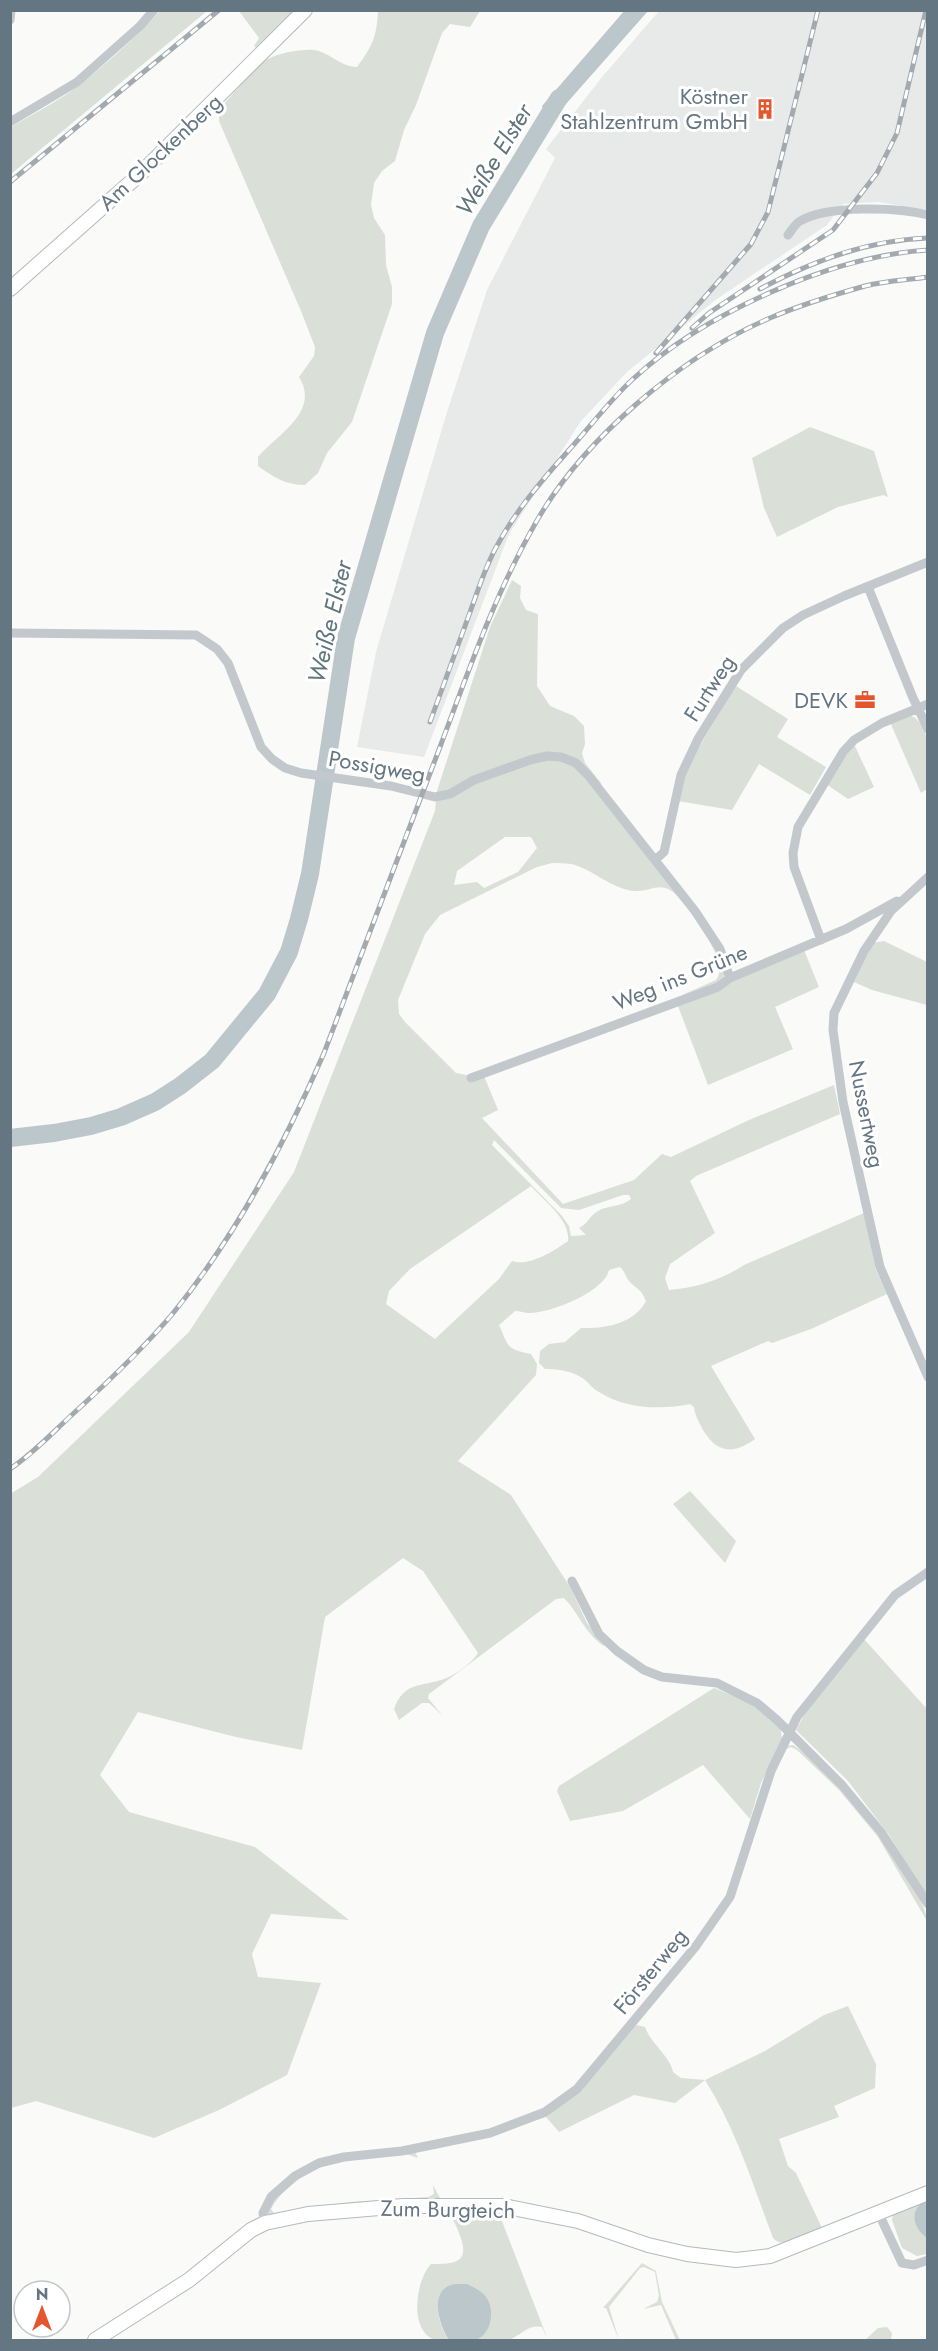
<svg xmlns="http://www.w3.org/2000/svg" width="938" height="2351" viewBox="0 0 938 2351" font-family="Jost,sans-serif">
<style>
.built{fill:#e8e9e9}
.green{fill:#dadfd7;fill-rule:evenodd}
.water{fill:#bbc7cb}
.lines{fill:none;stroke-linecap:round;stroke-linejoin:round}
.river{stroke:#bbc7cb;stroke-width:18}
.secondary-casing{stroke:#b3babf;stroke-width:16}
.street{stroke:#c3c8cc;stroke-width:9}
.secondary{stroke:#fff;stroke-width:14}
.rail-casing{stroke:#a2aab0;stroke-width:5}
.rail{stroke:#fff;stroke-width:3;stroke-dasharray:9;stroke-linecap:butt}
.labels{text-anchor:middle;stroke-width:6;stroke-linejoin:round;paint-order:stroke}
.poi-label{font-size:22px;fill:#657683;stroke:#fff;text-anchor:end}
.street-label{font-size:22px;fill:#657683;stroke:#fff}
.water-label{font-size:24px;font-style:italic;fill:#60757c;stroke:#fff}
</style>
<rect width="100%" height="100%" fill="#fafaf8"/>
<!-- built -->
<path class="built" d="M 659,11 L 927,11 L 927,210 L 878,202 L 843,204 L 827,225 L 714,301 L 627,372 L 581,421 L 509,534 L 424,757 L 357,747 L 376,652 L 447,412 L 487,290 L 555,158 L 546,149 L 602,77 Z"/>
<!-- green -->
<path class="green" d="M 160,11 L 207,11 L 11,174 L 11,127 C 29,116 49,106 67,94 C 101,69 132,41 160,11 Z
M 239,11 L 297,11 L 258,50 L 254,46 L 259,38 Z
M 378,11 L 480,11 L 470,27 L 450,24 L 442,33 L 416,105 L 404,130 L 395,161 L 382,171 L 374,183 L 371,205 L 374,218 L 385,235 L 386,265 L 392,287 L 392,304 L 352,422 L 327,453 L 318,473 L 305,485 C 286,485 273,477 258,466 L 258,457 C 276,435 321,412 299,377 L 314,356 L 315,347 L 301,311 L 219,121 L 219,110 C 228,99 257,65 268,59 C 279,53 301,49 314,50 C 329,52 341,67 357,67 C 372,47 377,36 378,11 Z
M 810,427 L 874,451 L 888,497 L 883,495 L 838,507 L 777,537 L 764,508 L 752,458 Z
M 512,580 L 521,586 L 520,598 L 526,610 L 538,614 L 537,686 L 550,706 L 574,716 L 584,726 L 585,744 L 582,753 L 585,763 L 601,783 L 604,800 C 627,828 728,946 724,976 C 723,981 718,983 714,985 L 484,1076 L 498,1110 L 482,1118 L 563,1204 L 634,1180 L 662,1154 L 671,1157 L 749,1120 L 834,1085 L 840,1114 L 696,1176 L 690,1181 L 715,1233 L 670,1264 L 665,1278 L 669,1290 C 696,1288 721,1280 744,1265 L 864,1213 L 876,1270 L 887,1294 L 811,1329 L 772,1343 L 768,1341 L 711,1366 L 755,1439 C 733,1455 717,1453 703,1430 C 699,1422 695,1416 694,1407 L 690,1404 C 661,1410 625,1409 599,1392 C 593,1389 590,1384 585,1380 C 574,1371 558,1369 545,1369 L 539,1363 L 540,1351 L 549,1344 L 565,1342 L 581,1328 C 604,1329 634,1324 646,1301 C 641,1288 637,1290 629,1281 C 625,1276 625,1271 620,1267 L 609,1270 C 604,1292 551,1313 529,1313 C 525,1313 520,1311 515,1311 L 499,1325 C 509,1347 506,1349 531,1354 L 537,1364 L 536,1375 L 458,1461 L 511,1495 L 570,1587 L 587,1623 L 605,1644 L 604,1646 C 585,1634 579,1613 564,1598 L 556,1599 L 429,1694 L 428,1698 L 442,1715 L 429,1703 L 422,1703 L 399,1720 L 394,1709 C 404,1681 422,1687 444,1679 C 455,1675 472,1663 478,1653 L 423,1571 L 403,1558 L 325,1617 L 302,1750 L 236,1737 L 138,1712 L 100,1775 L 129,1812 L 255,1847 L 349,1920 L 271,1914 L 252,1954 L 258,1977 L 321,1983 L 287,2075 L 219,2110 L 154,2138 L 36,2101 L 11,2108 L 10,1494 L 38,1477 L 189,1332 L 294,1172 L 435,811 L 437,791 L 490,627 ZM 505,837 L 531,837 L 537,848 L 518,872 L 484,888 L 477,882 L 454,885 L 457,871 ZM 552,863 C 558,863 565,863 571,864 C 593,869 611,889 635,891 C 648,892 658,883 670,890 C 686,900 718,949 720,968 C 720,972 718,977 716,980 L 680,996 L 474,1073 L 466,1075 L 456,1073 L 405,1022 L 399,1014 L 398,1000 L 425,934 L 440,915 L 537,867 ZM 494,1140 L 561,1208 L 579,1210 L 623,1195 L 629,1195 L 631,1199 C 622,1207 608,1205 598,1211 C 589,1216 588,1224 579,1228 L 586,1235 L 571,1236 L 569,1226 L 562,1216 L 492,1145 ZM 531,1186 C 543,1200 571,1220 568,1241 C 554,1251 529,1267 512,1261 L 499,1279 L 435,1339 L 386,1304 L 389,1291 L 410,1269 Z
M 736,686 L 788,719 L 777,737 L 826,767 L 810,795 L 759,764 L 732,810 L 678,801 L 685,770 Z
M 910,715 C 935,726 927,766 927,789 L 921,793 L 890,722 Z
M 854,744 L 874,787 L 848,799 L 826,784 Z
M 884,941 L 927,962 L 927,1005 L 872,990 L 854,982 L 872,943 Z
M 804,950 L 819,987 L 775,1007 L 793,1049 L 708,1085 L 678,1006 Z
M 690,1491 L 736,1541 L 725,1563 L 673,1504 Z
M 863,1638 L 927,1709 L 927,1897 L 889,1835 L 848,1781 L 796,1730 L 808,1708 Z
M 714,1688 L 755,1705 L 780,1727 L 782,1738 L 780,1744 L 761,1783 L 750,1819 L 703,1765 L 623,1811 L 570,1821 L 557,1791 L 559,1786 Z
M 793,1745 C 823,1762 927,1887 927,1921 L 878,1837 L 839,1790 L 797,1750 L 791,1747 L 786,1749 L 786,1746 Z
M 848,2006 L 876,2064 L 875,2088 L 834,2106 L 839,2117 L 779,2139 L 788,2166 L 796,2173 L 822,2228 C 809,2234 784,2251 773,2238 C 753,2185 736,2129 705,2080 L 675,2103 L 634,2095 L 559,2132 L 546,2117 L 490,2135 L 415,2152 L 418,2158 L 406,2154 C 353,2160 302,2157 271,2209 L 274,2213 L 350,2202 L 428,2197 L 434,2194 L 433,2185 L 441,2200 L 338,2206 L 275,2217 L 267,2214 C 272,2192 299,2173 318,2165 C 340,2155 367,2157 390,2154 C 433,2149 478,2139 519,2124 C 527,2121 536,2119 544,2115 C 580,2096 605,2058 631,2028 L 636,2025 L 645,2027 C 651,2044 670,2056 673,2072 L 681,2078 L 705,2080 L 765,2051 L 824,2015 Z
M 927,2195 L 927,2254 L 917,2256 L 902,2248 L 892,2220 L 893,2214 Z
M 498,2211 L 548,2340 L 542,2327 C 529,2324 522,2334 511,2339 C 501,2344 482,2340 471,2340 L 480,2338 L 451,2285 C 432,2297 437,2324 449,2340 C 445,2340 439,2342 435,2340 C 408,2330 416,2280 431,2264 C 456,2264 471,2263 459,2233 C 456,2225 453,2218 447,2213 Z
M 642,2263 L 656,2271 L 662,2302 L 680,2340 L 676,2340 L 661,2305 L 643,2309 L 657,2302 L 659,2296 L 655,2272 L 644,2267 L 640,2268 L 609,2307 L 619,2340 L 606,2308 L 603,2308 Z
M 887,2327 L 892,2333 L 891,2340 L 865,2340 L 878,2328 Z"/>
<!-- water -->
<path class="water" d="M 625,10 L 648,11 L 558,113 L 546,118 L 542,106 Z
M 927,2199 L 927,2238 C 912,2227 909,2209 927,2199 Z
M 467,2284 C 473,2287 482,2291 486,2297 C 495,2309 492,2332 478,2339 C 469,2342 458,2341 449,2340 C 441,2329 432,2302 443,2290 C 449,2283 458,2284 467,2284 Z"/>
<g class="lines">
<!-- river -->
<path class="river" d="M 10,1138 L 54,1133 L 91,1126 L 121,1117 L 155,1102 L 180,1086 L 212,1061 L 267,994 L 289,952 L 299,919 L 310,874 L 346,638 L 435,333 L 481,226 L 559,98"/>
<!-- secondary casing -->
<g class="secondary-casing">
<path id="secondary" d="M 10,289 L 140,174 L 305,10
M 95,2340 L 189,2280 L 251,2230 L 265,2223 L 308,2214 L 403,2206 L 503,2206 L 578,2221 L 648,2245 L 687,2254 L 736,2260 L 770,2256 L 928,2193"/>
</g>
<!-- street -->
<path class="street" d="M 10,20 L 11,10
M 10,122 L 77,82 L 140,26 L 154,10
M 788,235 C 792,230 795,224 800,221 C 828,205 897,207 928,215
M 868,587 L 913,698 L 928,729
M 10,633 L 196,635 L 217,649 L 228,663 L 261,747 L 272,759 L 285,768 L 301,773 L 391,786 L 435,797 L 450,794 L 474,780 L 530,760 L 547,756 L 561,757 L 576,763 L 588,775 L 695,911 L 720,949 L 730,978
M 655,860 L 664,852 L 681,775 L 698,739 L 741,670 L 783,628 L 803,615 L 844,596 L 928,562
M 928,877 L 891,911 L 864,951 L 834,1013 L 833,1030 L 843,1102 L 880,1267 L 928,1377
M 821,940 L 794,867 L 793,853 L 798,827 L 843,752 L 854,740 L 882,723 L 928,704
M 471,1078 L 718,987 L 730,978 L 846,929 L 897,901
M 572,1581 L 599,1634 L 617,1651 L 644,1670 L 662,1677 L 717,1683 L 757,1703 L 777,1720 L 842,1785 L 881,1832 L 928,1904
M 878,2212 L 902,2263 L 914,2265 L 928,2260
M 265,2223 L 263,2213 L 271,2197 L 295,2176 L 319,2163 L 344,2157 L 402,2151 L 490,2133 L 545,2112 L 577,2089 L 696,1946 L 730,1897 L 771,1771 L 797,1717 L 895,1595 L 928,1572"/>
<!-- secondary -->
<use href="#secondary" class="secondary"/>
<!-- rail casing -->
<g class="rail-casing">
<path id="rail" d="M 10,182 L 219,10
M 760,289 C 812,261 868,240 928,238
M 692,328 L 709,313 L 833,230 L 877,173 L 897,133 L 926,10
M 656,353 L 751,244 L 768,212 L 818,10
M 430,722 C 443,686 456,651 469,615 C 478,591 485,566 498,544 C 517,509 543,479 569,450 C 590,427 610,400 633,379 C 703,314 831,256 928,250
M 10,1469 C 34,1453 54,1431 75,1412 C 109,1381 144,1348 174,1312 C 237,1234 284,1145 324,1053 C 363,951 401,849 440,747 C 469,670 494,596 535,524 C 582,440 681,356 770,318 C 800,305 833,295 865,286 C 885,281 907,280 928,277"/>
</g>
<!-- rail -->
<use href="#rail" class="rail"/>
</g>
<!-- icons -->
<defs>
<g id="building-bare" transform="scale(1.62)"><path d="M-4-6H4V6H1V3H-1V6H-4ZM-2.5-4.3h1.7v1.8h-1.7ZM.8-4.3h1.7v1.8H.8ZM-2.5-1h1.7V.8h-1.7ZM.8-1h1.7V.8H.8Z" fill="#e4572e" stroke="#fff" stroke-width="2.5" paint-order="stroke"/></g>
<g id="office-bare" transform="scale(1.62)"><path d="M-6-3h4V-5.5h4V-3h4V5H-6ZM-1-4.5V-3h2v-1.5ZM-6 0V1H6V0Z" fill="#e4572e" stroke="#fff" stroke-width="2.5" paint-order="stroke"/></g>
</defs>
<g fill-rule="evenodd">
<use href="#building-bare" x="765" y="109"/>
<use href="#office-bare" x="865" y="700"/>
</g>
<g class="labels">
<!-- poi labels -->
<g class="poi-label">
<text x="748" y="104">Köstner<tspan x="748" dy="25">Stahlzentrum GmbH</tspan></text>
<text x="848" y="708">DEVK</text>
</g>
<!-- street labels -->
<g class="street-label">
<text transform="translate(160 152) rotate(-43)" y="8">Am Glockenberg</text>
<text transform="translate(709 688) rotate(-57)" y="8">Furtweg</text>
<text transform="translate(377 766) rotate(10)" y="8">Possigweg</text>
<text transform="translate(680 977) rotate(-22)" y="8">Weg ins Grüne</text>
<text transform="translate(867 1114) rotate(79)" y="8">Nussertweg</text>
<text transform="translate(650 1971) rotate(-51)" y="8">Försterweg</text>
<text transform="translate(448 2209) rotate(1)" y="8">Zum Burgteich</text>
</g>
<!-- water labels -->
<g class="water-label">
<text transform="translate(494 160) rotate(-59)" y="8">Weiße Elster</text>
<text transform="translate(330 622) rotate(-77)" y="8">Weiße Elster</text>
</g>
</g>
<!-- border -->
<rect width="938" height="2351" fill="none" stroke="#657683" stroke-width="24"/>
<!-- north arrow -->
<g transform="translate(42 2309)"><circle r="28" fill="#ffffff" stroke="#c1c8cd" stroke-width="1.5"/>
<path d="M0-4.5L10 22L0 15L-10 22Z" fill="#e4572e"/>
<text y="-9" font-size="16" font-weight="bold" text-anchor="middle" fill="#657683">N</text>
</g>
</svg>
